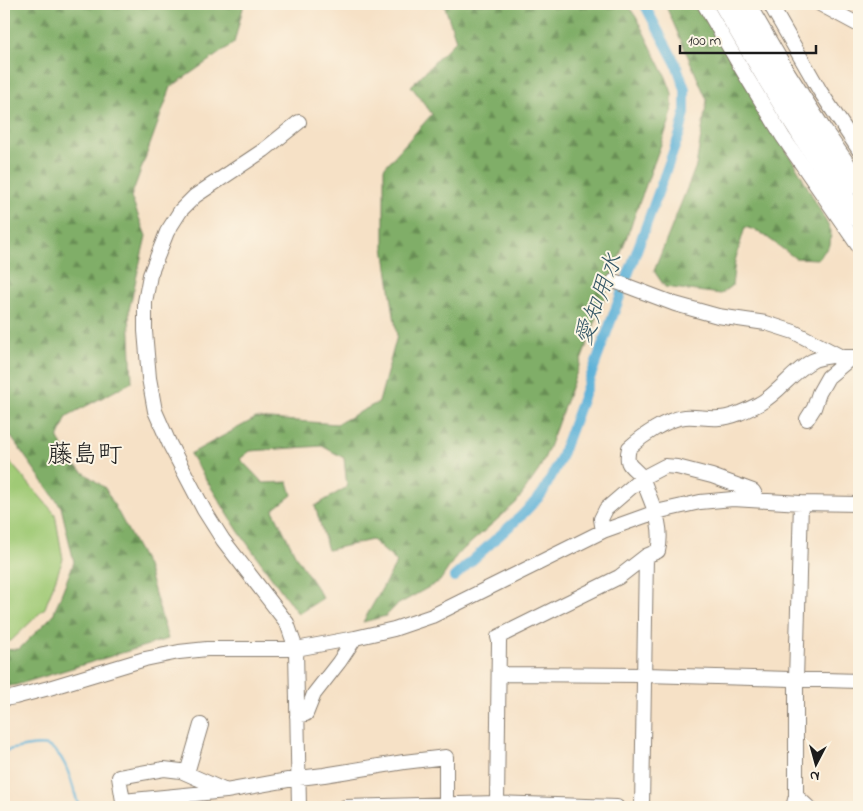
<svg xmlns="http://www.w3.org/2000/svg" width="863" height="811" viewBox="0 0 863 811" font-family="'Indie Flower','Klee One',sans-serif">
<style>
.grass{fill:#a0ca76;stroke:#5e7349}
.forest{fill:url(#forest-firs);stroke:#4e6542}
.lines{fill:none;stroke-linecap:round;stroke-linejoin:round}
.stream{stroke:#5cb1d8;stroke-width:2.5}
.canal{stroke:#5cb1d8;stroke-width:10}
.minor-casing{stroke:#897e71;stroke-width:16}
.highway-casing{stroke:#897e71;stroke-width:22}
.minor{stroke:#fff;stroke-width:14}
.highway{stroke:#fff;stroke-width:20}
.labels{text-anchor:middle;stroke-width:4;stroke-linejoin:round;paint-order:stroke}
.water-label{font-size:24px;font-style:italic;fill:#365867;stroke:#fcf5e5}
.quarter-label{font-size:25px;fill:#1c1c1c;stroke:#fcf5e5}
</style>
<defs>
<pattern id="forest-firs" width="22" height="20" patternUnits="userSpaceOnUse" patternTransform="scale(1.25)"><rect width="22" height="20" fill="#80ae67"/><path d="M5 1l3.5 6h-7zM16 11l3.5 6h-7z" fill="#688d54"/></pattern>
</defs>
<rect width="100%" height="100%" fill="#fcf5e5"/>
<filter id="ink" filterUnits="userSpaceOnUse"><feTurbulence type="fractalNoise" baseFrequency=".02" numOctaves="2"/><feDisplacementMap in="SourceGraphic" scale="10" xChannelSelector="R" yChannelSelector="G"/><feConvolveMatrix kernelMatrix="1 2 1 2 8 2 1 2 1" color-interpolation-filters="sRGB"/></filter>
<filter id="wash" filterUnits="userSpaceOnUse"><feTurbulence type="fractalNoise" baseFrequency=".0096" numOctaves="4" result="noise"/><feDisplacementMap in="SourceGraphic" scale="20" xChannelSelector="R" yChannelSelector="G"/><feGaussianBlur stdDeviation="1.12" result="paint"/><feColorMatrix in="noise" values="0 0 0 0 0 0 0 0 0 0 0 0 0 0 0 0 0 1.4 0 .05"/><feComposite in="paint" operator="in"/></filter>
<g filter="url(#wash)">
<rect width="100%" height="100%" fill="#f6e1c6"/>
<!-- grass -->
<path class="grass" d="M 4,459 L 10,462 L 55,514 L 63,559 L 45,608 L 11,641 L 4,641 Z"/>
<!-- forest -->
<path class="forest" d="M 4,4 L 244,4 L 234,43 L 171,87 L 131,197 L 146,236 L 129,310 L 132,382 L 67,416 L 58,439 L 75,466 L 105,488 L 147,566 L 168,639 L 16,685 L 4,687 L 4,650 L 19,649 L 53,615 L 74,562 L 61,507 L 4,427 Z
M 444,4 L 627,4 L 636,17 L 666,77 L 672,93 L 672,108 L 670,120 L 548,450 L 539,470 L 516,503 L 457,555 L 440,581 L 397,605 L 386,616 L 363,622 L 397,562 L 372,540 L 328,550 L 315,506 L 347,487 L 344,458 L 322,446 L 250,451 L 240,459 L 263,483 L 288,482 L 292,495 L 273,510 L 297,558 L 323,598 L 298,614 L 239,532 L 190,454 L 256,418 L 337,424 L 379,402 L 397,336 L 384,247 L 384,168 L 432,114 L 411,86 L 456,40 Z
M 665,4 L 698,4 L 800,173 L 831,231 L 830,245 L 818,259 L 795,258 L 760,232 L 745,227 L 735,261 L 732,286 L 721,294 L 665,287 L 654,271 L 696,166 L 707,100 Z"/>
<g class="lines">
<!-- stream -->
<path class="stream" d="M 4,751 C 15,749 36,743 47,746 C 67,752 73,790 79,807"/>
<!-- canal -->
<path class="canal" d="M 454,577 L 521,516 L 542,494 L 560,460 L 680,133 L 685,113 L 685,89 L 676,64 L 644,4"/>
</g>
</g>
<g filter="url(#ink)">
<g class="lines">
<!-- minor casing -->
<g class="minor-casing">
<path id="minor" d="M 704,4 L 743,71 L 783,137 L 859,247
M 770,4 L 820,91 L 859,150
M 820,4 L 859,25
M 299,122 L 264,150 L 195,196 L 181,210 L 167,232 L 150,275 L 145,302 L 145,331 L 149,378 L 155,411 L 170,445 L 204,510 L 223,540 L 287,623 L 296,649 L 299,807
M 614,281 L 675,304 L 718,316 L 766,323 L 794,332 L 838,355 L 842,357 L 859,357
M 807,419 L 814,408 L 819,393 L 828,377 L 852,357 L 854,359
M 603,531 L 601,519 L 606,509 L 642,478 L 665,466 L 677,467 L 712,476 L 753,491 L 758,500
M 499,674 L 645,675 L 859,681
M 4,699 L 15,697 L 49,688 L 145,659 L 179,652 L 207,649 L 296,649 L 355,638 L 394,629 L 432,616 L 603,531 L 656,512 L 700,502 L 733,499 L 801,503 L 859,504
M 297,716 L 306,714 L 314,694 L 339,662 L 355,638
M 187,773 L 201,725
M 226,791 L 181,771 L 164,769 L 119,777 L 123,801 L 226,791 L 299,778 L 324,775 L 404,762 L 446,757 L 446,805
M 796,796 L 808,807
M 497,803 L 499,641 L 498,637 L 619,577 L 646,556 L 658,551 C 663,529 656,513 648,493 C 646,488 645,483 642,478 C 634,465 624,469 629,448 C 642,436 666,419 685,417 C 696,416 708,419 719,418 C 732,418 747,410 759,404 C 779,393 792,372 812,361 C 819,357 830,357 838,355
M 345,807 L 497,803 L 617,807
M 642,807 L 646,556
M 793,807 L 796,796 L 796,680 L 801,503"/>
</g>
<!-- highway casing -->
<g class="highway-casing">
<path id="highway" d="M 724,4 C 766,77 809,150 859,218
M 745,4 L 783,70 L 823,133 L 859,185"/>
</g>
<!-- minor -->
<use href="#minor" class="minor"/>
<!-- highway -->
<use href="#highway" class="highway"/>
</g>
</g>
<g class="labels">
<!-- water labels -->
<g class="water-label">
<text transform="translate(598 299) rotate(-70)" y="8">愛知用水</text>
</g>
<!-- quarter labels -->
<g class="quarter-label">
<text x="85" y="462">藤島町</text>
</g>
</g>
<!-- margin -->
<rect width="863" height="811" fill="none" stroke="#fcf5e5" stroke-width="20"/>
<!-- north arrow -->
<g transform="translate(816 764) rotate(186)" stroke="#fcf5e5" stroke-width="4" paint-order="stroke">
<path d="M0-4L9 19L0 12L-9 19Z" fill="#1c1c1c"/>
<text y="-8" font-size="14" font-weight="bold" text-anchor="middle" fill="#1c1c1c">N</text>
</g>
<!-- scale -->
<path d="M680 45v8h136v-8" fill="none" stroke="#1c1c1c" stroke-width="2.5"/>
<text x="688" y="45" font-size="15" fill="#1c1c1c" stroke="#fcf5e5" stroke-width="4" paint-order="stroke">100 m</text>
</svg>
